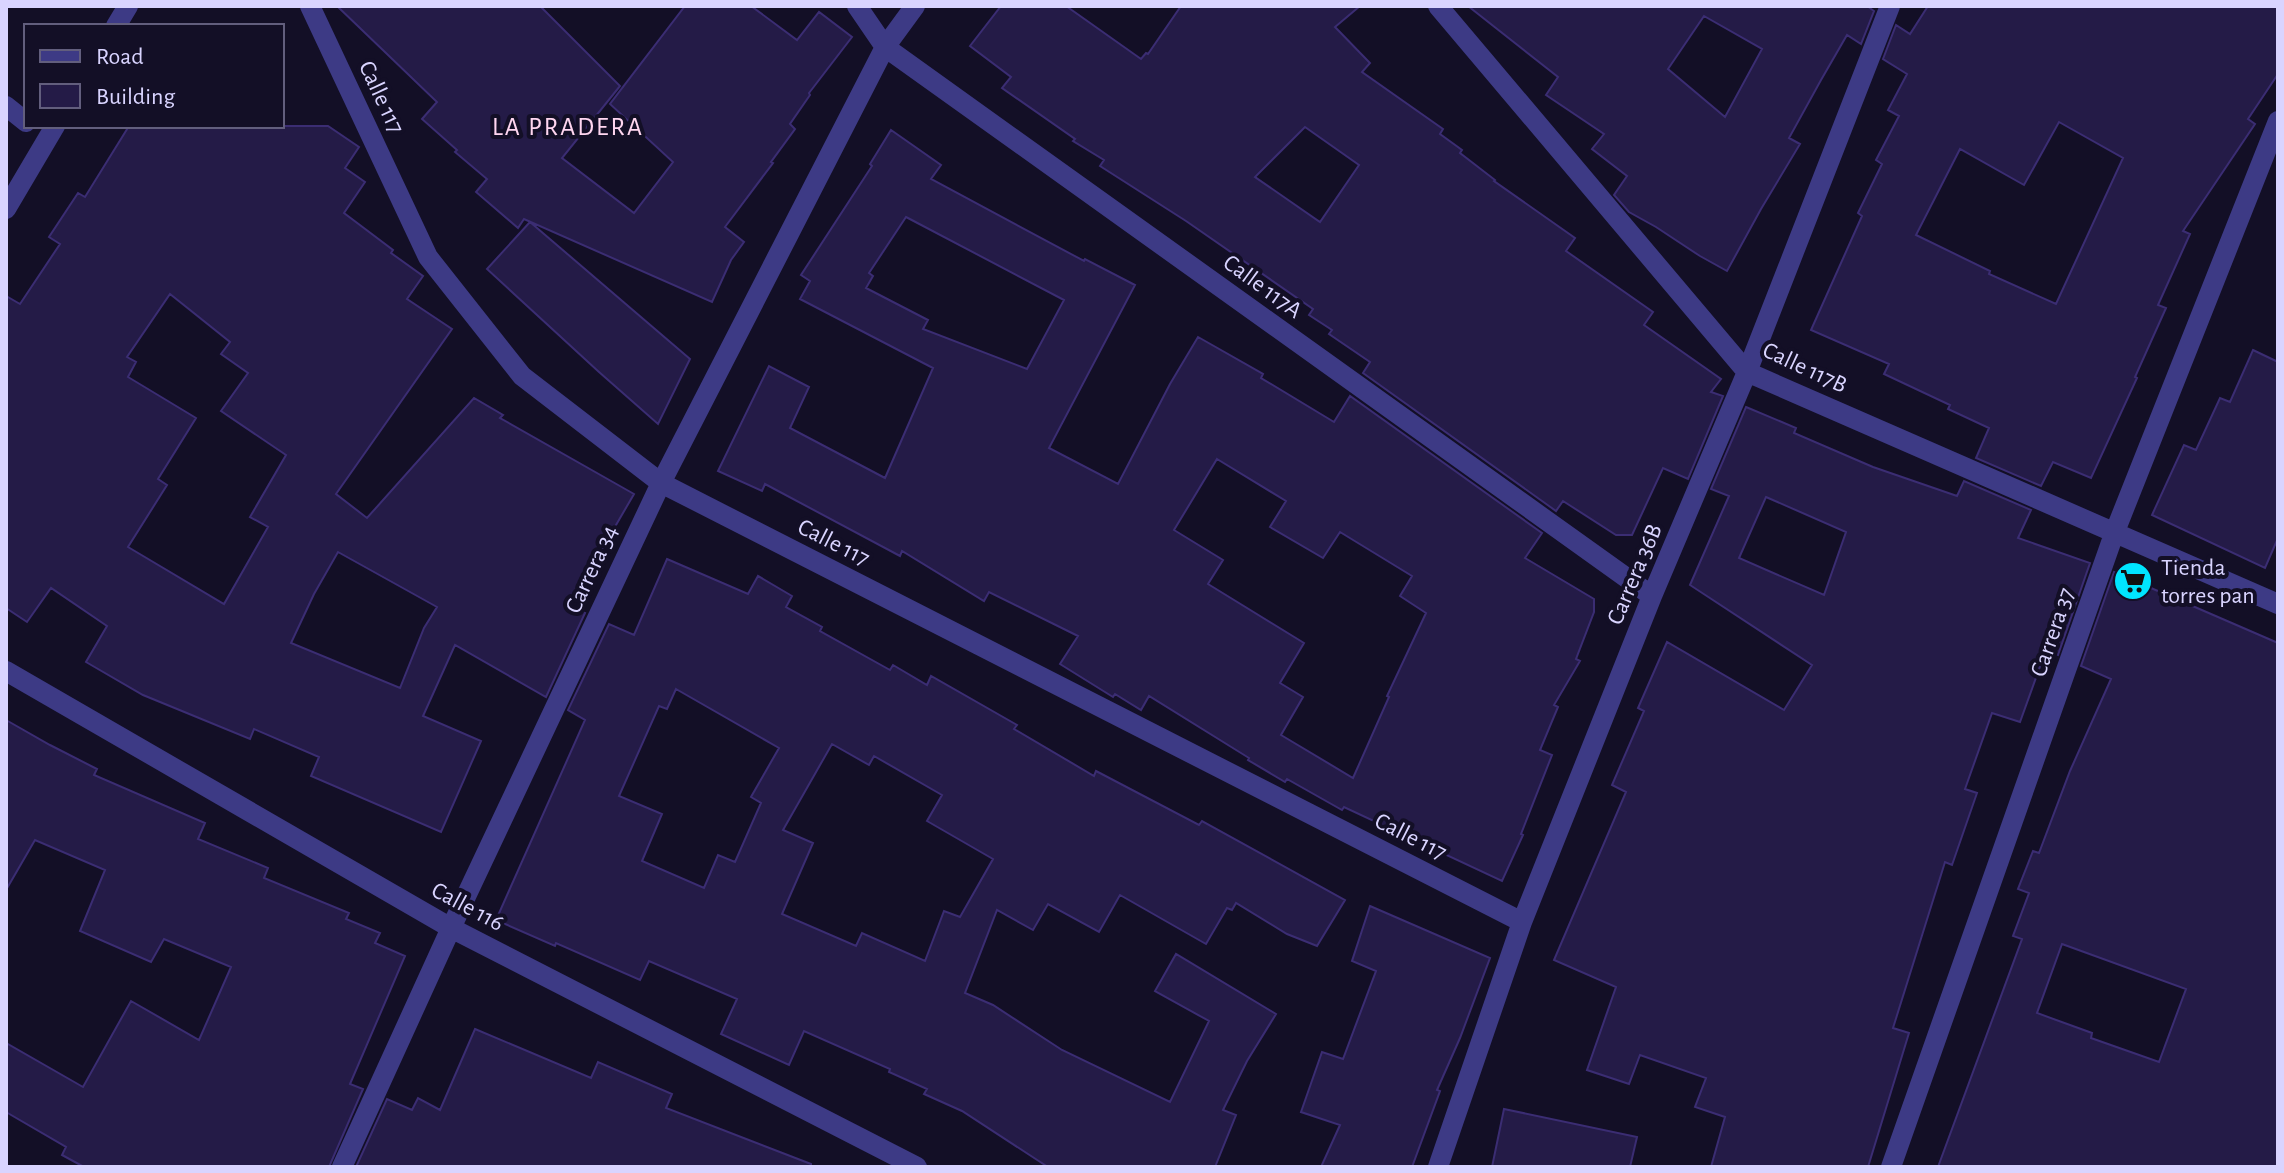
<svg xmlns="http://www.w3.org/2000/svg" width="2284" height="1173" viewBox="0 0 2284 1173" font-family="'Alegreya Sans',sans-serif">
<style>
.building{fill:#241b47;stroke:#3b2d73;stroke-width:2;fill-rule:evenodd}
.lines{fill:none;stroke-linecap:round;stroke-linejoin:round}
.minor{stroke:#3d3a85;stroke-width:20}
.labels{text-anchor:middle;stroke-width:8;stroke-linejoin:round;paint-order:stroke}
.street-label{font-size:24px;fill:#d9d4ff;stroke:#130f26}
.poi-label{font-size:24px;fill:#d9d4ff;stroke:#130f26;text-anchor:start}
.neighbourhood-label{font-size:26px;letter-spacing:2px;fill:#ffd6f0;stroke:#130f26}
</style>
<rect width="100%" height="100%" fill="#130f26"/>
<!-- building -->
<path class="building" d="M 337,6 L 540,6 L 620,86 L 562,158 L 634,213 L 673,162 L 610,104 L 685,6 L 751,6 L 797,40 L 819,12 L 852,37 L 809,93 L 810,95 L 790,124 L 795,129 L 771,162 L 773,163 L 725,227 L 744,242 L 731,260 L 712,302 L 524,219 L 518,228 L 476,192 L 487,179 L 455,152 L 457,150 L 422,119 L 437,102 Z
M 1001,6 L 1066,6 L 1141,59 L 1146,53 L 1148,54 L 1181,6 L 1360,6 L 1335,27 L 1370,63 L 1362,72 L 1443,129 L 1440,134 L 1462,150 L 1460,153 L 1495,180 L 1494,181 L 1575,238 L 1566,251 L 1653,312 L 1644,325 L 1721,379 L 1711,392 L 1723,396 L 1688,479 L 1663,468 L 1632,535 L 1616,535 L 1563,501 L 1556,511 L 1363,373 L 1370,362 L 1329,334 L 1332,330 L 1309,315 L 1313,309 L 1186,221 L 1100,166 L 1104,160 L 1073,141 L 1075,139 L 1002,88 L 1011,77 L 970,46 ZM 1305,127 L 1359,165 L 1320,222 L 1255,177 Z
M 1468,6 L 1867,6 L 1874,11 L 1861,44 L 1847,35 L 1821,80 L 1789,138 L 1800,144 L 1761,209 L 1727,271 L 1700,256 L 1656,227 L 1629,212 L 1614,195 L 1627,176 L 1592,149 L 1604,134 L 1546,95 L 1558,77 ZM 1704,16 L 1762,49 L 1725,117 L 1668,69 Z
M 1928,6 L 2278,6 L 2278,74 L 2248,119 L 2255,124 L 2183,231 L 2190,234 L 2158,305 L 2166,308 L 2135,377 L 2137,378 L 2091,478 L 2053,462 L 2041,486 L 1976,458 L 1989,428 L 1948,409 L 1950,405 L 1884,374 L 1889,364 L 1811,330 L 1862,216 L 1858,213 L 1882,164 L 1876,160 L 1899,116 L 1888,110 L 1907,74 L 1883,59 L 1896,25 L 1910,34 ZM 2059,122 L 2123,158 L 2056,304 L 1989,274 L 1990,271 L 1916,235 L 1960,149 L 2024,185 Z
M 129,126 L 328,126 L 359,147 L 345,168 L 365,182 L 344,213 L 393,250 L 391,253 L 423,276 L 407,299 L 452,329 L 336,494 L 367,518 L 474,398 L 503,415 L 500,418 L 634,494 L 569,606 L 585,613 L 546,697 L 455,645 L 423,716 L 481,741 L 441,832 L 311,776 L 319,757 L 254,729 L 250,739 L 143,695 L 86,662 L 107,626 L 51,588 L 27,622 L 6,608 L 6,296 L 20,304 L 60,244 L 49,237 L 78,193 L 85,197 ZM 170,294 L 230,342 L 221,354 L 248,373 L 221,411 L 286,455 L 250,517 L 268,527 L 224,604 L 128,547 L 167,485 L 158,479 L 196,418 L 128,377 L 136,362 L 127,357 ZM 338,552 L 437,607 L 424,628 L 400,688 L 291,643 L 314,594 Z
M 891,130 L 941,165 L 931,179 L 1084,261 L 1085,259 L 1135,285 L 1049,448 L 1118,484 L 1170,384 L 1198,337 L 1263,374 L 1261,378 L 1334,422 L 1350,396 L 1542,533 L 1525,558 L 1594,599 L 1594,612 L 1576,659 L 1580,661 L 1554,705 L 1558,707 L 1540,750 L 1552,755 L 1521,834 L 1523,835 L 1502,881 L 1344,807 L 1342,810 L 1287,779 L 1285,782 L 1248,760 L 1249,758 L 1149,696 L 1141,710 L 1115,694 L 1113,697 L 1060,664 L 1078,636 L 989,592 L 984,601 L 902,551 L 900,556 L 765,484 L 762,491 L 718,471 L 769,366 L 809,387 L 790,428 L 885,478 L 933,368 L 800,299 L 810,281 L 801,275 L 872,166 L 870,164 ZM 906,217 L 1064,300 L 1027,369 L 923,329 L 928,320 L 866,288 L 873,276 L 869,273 ZM 1217,459 L 1286,501 L 1270,527 L 1323,558 L 1340,532 L 1412,576 L 1400,596 L 1426,613 L 1387,696 L 1389,697 L 1353,778 L 1281,735 L 1303,697 L 1280,683 L 1304,643 L 1208,584 L 1223,560 L 1174,530 Z
M 530,222 L 690,359 L 658,424 L 599,372 L 487,269 Z
M 2253,350 L 2278,362 L 2278,538 L 2265,568 L 2152,515 L 2184,445 L 2196,450 L 2220,398 L 2230,402 Z
M 1746,407 L 1796,428 L 1794,433 L 1873,467 L 1957,496 L 1964,481 L 2031,510 L 2018,538 L 2090,563 L 2058,655 L 2046,650 L 2020,722 L 1992,713 L 1965,789 L 1977,793 L 1952,865 L 1945,862 L 1893,1028 L 1909,1033 L 1868,1167 L 1711,1167 L 1725,1117 L 1695,1107 L 1706,1078 L 1640,1055 L 1629,1084 L 1587,1070 L 1616,987 L 1554,960 L 1626,792 L 1612,785 L 1644,711 L 1638,708 L 1667,642 L 1784,710 L 1812,665 L 1690,585 L 1729,496 L 1711,489 ZM 1766,497 L 1846,532 L 1824,595 L 1739,558 Z
M 667,559 L 748,594 L 758,576 L 792,596 L 786,607 L 822,627 L 820,631 L 890,670 L 893,665 L 927,685 L 931,676 L 1017,725 L 1014,729 L 1094,776 L 1096,771 L 1199,825 L 1202,821 L 1345,900 L 1317,946 L 1287,934 L 1236,903 L 1232,910 L 1227,908 L 1206,944 L 1120,895 L 1099,932 L 1048,904 L 1033,930 L 997,910 L 965,993 L 993,1005 L 1062,1050 L 1170,1102 L 1209,1021 L 1155,991 L 1176,954 L 1276,1014 L 1247,1061 L 1223,1110 L 1236,1115 L 1215,1167 L 1048,1167 L 962,1111 L 924,1094 L 927,1089 L 889,1072 L 890,1069 L 804,1031 L 789,1065 L 721,1034 L 737,999 L 649,961 L 640,980 L 556,943 L 555,946 L 496,920 L 585,720 L 568,710 L 609,624 L 634,635 ZM 676,689 L 779,748 L 751,797 L 761,803 L 735,862 L 718,855 L 704,888 L 642,861 L 662,814 L 619,796 L 659,706 L 667,709 ZM 832,744 L 869,765 L 874,756 L 942,795 L 927,821 L 993,859 L 960,917 L 944,911 L 925,961 L 862,933 L 856,946 L 782,914 L 813,843 L 783,830 Z
M 2114,572 L 2278,643 L 2278,1167 L 1938,1167 L 2022,939 L 2013,936 L 2029,893 L 2018,889 L 2033,851 L 2039,853 L 2070,771 L 2111,679 L 2081,666 ZM 2062,944 L 2186,989 L 2159,1062 L 2091,1038 L 2092,1033 L 2037,1013 Z
M 6,720 L 50,745 L 97,769 L 94,775 L 205,823 L 198,839 L 268,868 L 264,878 L 349,913 L 346,919 L 380,933 L 375,943 L 405,956 L 350,1084 L 363,1089 L 329,1167 L 84,1167 L 62,1155 L 66,1147 L 6,1112 L 6,1043 L 83,1087 L 131,1001 L 199,1040 L 231,967 L 164,939 L 151,962 L 80,931 L 105,870 L 35,840 L 6,890 Z
M 1370,906 L 1490,958 L 1460,1038 L 1437,1090 L 1440,1091 L 1412,1167 L 1321,1167 L 1340,1125 L 1301,1112 L 1322,1052 L 1343,1059 L 1376,971 L 1352,961 Z
M 475,1029 L 591,1078 L 598,1062 L 672,1094 L 666,1108 L 811,1164 L 811,1167 L 356,1167 L 387,1099 L 412,1110 L 418,1098 L 440,1110 Z
M 1504,1109 L 1637,1137 L 1630,1167 L 1492,1167 Z"/>
<g class="lines">
<!-- minor -->
<path class="minor" d="M 310,6 L 428,257 L 522,376 L 661,483 L 1522,922
M 857,6 L 885,47 L 1652,596
M 1438,6 L 1747,372 L 2278,604
M 116,26 L 128,6
M 6,106 L 26,122
M 6,209 L 55,126
M 6,671 L 451,928 L 917,1167
M 342,1167 L 451,928 L 661,483 L 885,47 L 915,6
M 1438,1167 L 1522,922 L 1652,596 L 1747,372 L 1890,6
M 1891,1167 L 2114,534 L 2278,121"/>
</g>
<!-- icons -->
<defs>
<g id="supermarket-disc" transform="scale(2)"><circle r="9.5" fill="#00e5ff" stroke="#130f26"/><path d="M-6-5.5h2.5l.6 2H6L4.5 2H-2.5L-4.4-4H-6ZM-1.5 3.2a1.3 1.3 0 1 0 .1 0ZM3 3.2a1.3 1.3 0 1 0 .1 0Z" fill="#111"/></g>
</defs>
<g fill-rule="evenodd">
<use href="#supermarket-disc" x="2133" y="581"/>
</g>
<g class="labels">
<!-- street labels -->
<g class="street-label">
<text transform="translate(382 97) rotate(65)" y="8">Calle 117</text>
<text transform="translate(1263 286) rotate(36)" y="8">Calle 117A</text>
<text transform="translate(1805 367) rotate(25)" y="8">Calle 117B</text>
<text transform="translate(834 542) rotate(27)" y="8">Calle 117</text>
<text transform="translate(591 569) rotate(-65)" y="8">Carrera 34</text>
<text transform="translate(1634 574) rotate(-67)" y="8">Carrera 36B</text>
<text transform="translate(2052 632) rotate(-71)" y="8">Carrera 37</text>
<text transform="translate(1411 836) rotate(27)" y="8">Calle 117</text>
<text transform="translate(468 906) rotate(28)" y="8">Calle 116</text>
</g>
<!-- poi labels -->
<g class="poi-label">
<text x="2161" y="575">Tienda<tspan x="2161" dy="28">torres pan</tspan></text>
</g>
<!-- neighbourhood labels -->
<g class="neighbourhood-label">
<text x="568" y="135">LA PRADERA</text>
</g>
</g>
<!-- border -->
<rect width="2284" height="1173" fill="none" stroke="#d9d4ff" stroke-width="16"/>
<!-- legend -->
<rect x="24" y="24" width="260" height="104" fill="#130f26" stroke="#625e7d" stroke-width="2"/>
<rect x="40" y="50" width="40" height="12" fill="#3d3a85" stroke="#625e7d" stroke-width="2"/>
<text x="96" y="64" font-size="24" fill="#d9d4ff">Road</text>
<rect x="40" y="84" width="40" height="24" fill="#241b47" stroke="#625e7d" stroke-width="2"/>
<text x="96" y="104" font-size="24" fill="#d9d4ff">Building</text>
</svg>
